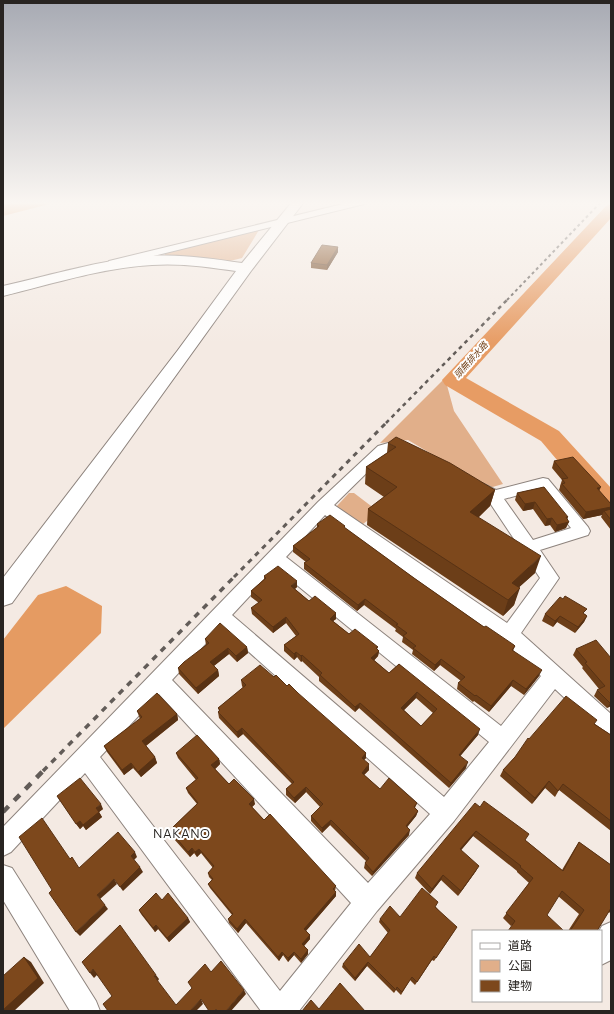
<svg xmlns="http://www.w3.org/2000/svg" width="614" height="1014" viewBox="0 0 614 1014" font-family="Manrope,'Noto Sans JP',sans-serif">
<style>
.green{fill:#e1af8a}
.forest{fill:#e59b62}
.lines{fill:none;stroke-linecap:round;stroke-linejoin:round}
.river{fill:#e79c64;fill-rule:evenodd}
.street-casing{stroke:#8d837d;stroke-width:2}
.secondary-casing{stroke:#8d837d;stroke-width:2}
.street{fill:#fff;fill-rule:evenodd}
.secondary{fill:#fff;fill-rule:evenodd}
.rail-far4{stroke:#625c58;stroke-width:2;stroke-dasharray:3 3;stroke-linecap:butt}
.rail-far3{stroke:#625c58;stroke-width:2.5;stroke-dasharray:4 4;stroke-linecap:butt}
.rail-far2{stroke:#625c58;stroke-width:3;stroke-dasharray:5 5;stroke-linecap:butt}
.rail-far1{stroke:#625c58;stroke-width:3.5;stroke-dasharray:6 6;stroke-linecap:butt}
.rail{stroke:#625c58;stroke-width:4.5;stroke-dasharray:8 8;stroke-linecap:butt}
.wall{fill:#6c3e18;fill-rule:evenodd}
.shaded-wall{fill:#583214}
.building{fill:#7d481c;stroke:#583214;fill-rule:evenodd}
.labels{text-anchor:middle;stroke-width:4;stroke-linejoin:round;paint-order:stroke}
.far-water-label{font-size:9px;font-style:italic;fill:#75441b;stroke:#fff}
.near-neighbourhood-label{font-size:13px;letter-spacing:1px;fill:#282421;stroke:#fff}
</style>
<rect width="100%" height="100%" fill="#f4eae3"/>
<!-- green -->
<path class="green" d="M 259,230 L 242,258 L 226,262 L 165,257 L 165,252 Z
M 445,378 L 454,411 L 503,484 L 489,488 L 408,440 L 380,443 Z
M 349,493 L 354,493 L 379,512 L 359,527 L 336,507 Z"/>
<!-- forest -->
<path class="forest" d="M 3,202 L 57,202 L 3,216 Z
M 66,586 L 102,606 L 101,633 L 3,729 L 3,640 L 38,595 Z"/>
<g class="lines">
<!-- river -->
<path class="river" d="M 611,204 L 611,218 L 466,378 L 559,431 L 611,488 L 611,514 L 601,512 L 541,441 L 445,385 L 442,380 L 606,206 Z"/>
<!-- street casing -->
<g class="street-casing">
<path id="street" d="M 351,202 L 365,202 L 364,204 L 113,266 L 108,263 L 109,261 Z
M 395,441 L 412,449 L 414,452 L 412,455 C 403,458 397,450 388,452 L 334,505 L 507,623 L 540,578 L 488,500 L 469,490 L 466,486 L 469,482 C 478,479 487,486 496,490 L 543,478 L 548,479 L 588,527 L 590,531 L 588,535 L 540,550 L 559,578 L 521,633 L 611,714 L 611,738 L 604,735 L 555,689 L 454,821 L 377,911 L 299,1011 L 261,1011 L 85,773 L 11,852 L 3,856 L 3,827 L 318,502 L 378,446 ZM 540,489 L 571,528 L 533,540 L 504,499 ZM 325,515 L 456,608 L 502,640 L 541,676 L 501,726 L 286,557 ZM 276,568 L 489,742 L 444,797 L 232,615 ZM 221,627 L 430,814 L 368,883 L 172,680 ZM 159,694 L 351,903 L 280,991 L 100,757 Z
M 3,865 L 12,868 L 96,1001 L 100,1011 L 70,1011 L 3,900 Z
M 611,922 L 611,960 L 601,965 L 601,931 L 599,931 L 602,926 Z"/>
</g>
<!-- secondary casing -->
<g class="secondary-casing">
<path id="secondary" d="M 292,202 L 304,202 L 251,271 L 12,603 L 3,606 L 3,578 L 178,350 L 236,271 C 208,267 180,263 152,265 C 101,268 52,284 3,296 L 3,286 C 52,275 100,260 150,256 C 181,254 212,259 242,263 Z"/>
</g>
<!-- street -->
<use href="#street" class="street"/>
<!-- secondary -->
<use href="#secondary" class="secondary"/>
<!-- rail-far4 -->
<path class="rail-far4" d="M 507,300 L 601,202"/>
<!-- rail-far3 -->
<path class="rail-far3" d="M 386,423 L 508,299"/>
<!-- rail-far2 -->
<path class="rail-far2" d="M 234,577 L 387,422"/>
<!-- rail-far1 -->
<path class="rail-far1" d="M 43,771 L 235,576"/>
<!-- rail -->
<path class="rail" d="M 3,812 L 44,770"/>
</g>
<!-- wall -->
<path class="wall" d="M 338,247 L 338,252 L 327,270 L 311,268 L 311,263 Z
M 388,443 L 495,490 L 490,506 L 478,518 L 535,573 L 519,587 L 514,605 L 503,616 L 367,525 L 368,509 L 384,497 L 365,484 L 366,467 L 387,453 Z
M 554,461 L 599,491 L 611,504 L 611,530 L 601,517 L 602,515 L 583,519 L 559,490 L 560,487 L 560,486 L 562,480 L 552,468 Z
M 544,487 L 567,519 L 566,528 L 555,532 L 550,525 L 545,526 L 533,509 L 523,511 L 515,500 L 517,493 Z
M 317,524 L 345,528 L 414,578 L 484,627 L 515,646 L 513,651 L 539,676 L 524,695 L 511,686 L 489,712 L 474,701 L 473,702 L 457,689 L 458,683 L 461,681 L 440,665 L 434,671 L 412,654 L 413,650 L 402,642 L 403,637 L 395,631 L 396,629 L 364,605 L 357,611 L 304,569 L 304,563 L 306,562 L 293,552 L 293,546 L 317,528 Z
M 264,576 L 297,587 L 295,589 L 309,601 L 336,619 L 333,621 L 349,634 L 378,647 L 377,649 L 379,651 L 378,656 L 374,660 L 389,673 L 399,664 L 478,735 L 460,756 L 466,768 L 449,788 L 359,708 L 355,712 L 319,681 L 319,677 L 302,661 L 301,662 L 297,657 L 294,660 L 284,651 L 284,645 L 296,636 L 286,623 L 273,633 L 252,614 L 251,608 L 259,603 L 251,597 L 251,591 L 264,579 ZM 416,698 L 433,713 L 421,726 L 404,710 Z
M 545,614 L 585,614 L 587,616 L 584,622 L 575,633 L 557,622 L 553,627 L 542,621 Z
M 205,639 L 247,647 L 248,653 L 237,662 L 229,654 L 214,666 L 218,670 L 219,676 L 198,694 L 179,674 L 178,668 L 206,645 Z
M 576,649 L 611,658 L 611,706 L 607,708 L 594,696 L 597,690 L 599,689 L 582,668 L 583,667 L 573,655 Z
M 274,677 L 287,686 L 366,753 L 366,758 L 364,760 L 369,770 L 364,775 L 380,789 L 417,803 L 415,808 L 418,811 L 416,816 L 407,827 L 409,835 L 372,876 L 364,868 L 365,863 L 366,861 L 330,825 L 322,833 L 311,821 L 311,816 L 320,807 L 306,792 L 295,803 L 286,795 L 286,789 L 292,784 L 243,734 L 238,738 L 219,718 L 218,712 L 219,711 L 218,708 L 243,688 L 242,686 L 241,680 Z
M 137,711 L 177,714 L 178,720 L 146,746 L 155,757 L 157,763 L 141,777 L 133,768 L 124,775 L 107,752 L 104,746 L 140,719 Z
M 595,724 L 611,735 L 611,831 L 559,790 L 555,797 L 545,788 L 532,804 L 500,776 L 503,770 L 515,757 L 529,739 Z
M 176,753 L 219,759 L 220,764 L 215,769 L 229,784 L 255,804 L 252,807 L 264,820 L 336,886 L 335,891 L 336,896 L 306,931 L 310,935 L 310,939 L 304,946 L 308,950 L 308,954 L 301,963 L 294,955 L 288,962 L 283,955 L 279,961 L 246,923 L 238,933 L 229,923 L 228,919 L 232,915 L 210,888 L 208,884 L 212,880 L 209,877 L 208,873 L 213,868 L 201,853 L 197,857 L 194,853 L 190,857 L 174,839 L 173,834 L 174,832 L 173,827 L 197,804 L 188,793 L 186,788 L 196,780 L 178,758 Z
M 57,796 L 103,809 L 99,812 L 102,817 L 86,830 L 83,826 L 80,829 Z
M 480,807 L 525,840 L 562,870 L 575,848 L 579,842 L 611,865 L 611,911 L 609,913 L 608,912 L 597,931 L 568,931 L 579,914 L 558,896 L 511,926 L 503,918 L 529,883 L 517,872 L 517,871 L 473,836 L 461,850 L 476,871 L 458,896 L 441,880 L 430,894 L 415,878 L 417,873 Z
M 162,900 L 188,918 L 190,922 L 169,942 L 158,929 L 155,932 L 141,914 L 139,910 Z
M 436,907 L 455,930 L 434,961 L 432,960 L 415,985 L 410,980 L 401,995 L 396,990 L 394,993 L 367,966 L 355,981 L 342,967 L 343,964 L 370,957 L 388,933 L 379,922 L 380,919 L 400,917 Z"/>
<!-- shaded-wall -->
<path class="shaded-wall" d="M 338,247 L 338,252 L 327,270 L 327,265 Z
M 601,487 L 598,493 L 597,488 Z
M 495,490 L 490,506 L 466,529 L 470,512 Z
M 535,502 L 533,509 L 523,511 L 525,504 Z
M 611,507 L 611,510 L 604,511 L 602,515 L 583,519 L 586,512 Z
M 566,517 L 568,517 L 566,522 L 569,522 L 566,528 L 555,532 L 557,525 Z
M 552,518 L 550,525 L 545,526 L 547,519 Z
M 541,556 L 535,573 L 506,599 L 512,583 Z
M 297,581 L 297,587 L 291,592 L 291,586 Z
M 520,588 L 514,605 L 503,616 L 508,600 Z
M 365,599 L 364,605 L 357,611 L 358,605 Z
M 336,613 L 336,619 L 329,624 L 330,619 Z
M 560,616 L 557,622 L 553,627 L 555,621 Z
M 587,616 L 584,622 L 575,633 L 578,627 Z
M 286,617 L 286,623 L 273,633 L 273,627 Z
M 247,647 L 248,653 L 237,662 L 236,656 Z
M 228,648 L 229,654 L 211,668 L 210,662 Z
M 379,651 L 378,656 L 371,664 L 371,658 Z
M 296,652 L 297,657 L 294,660 L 294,654 Z
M 302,655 L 302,661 L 301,662 L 301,656 Z
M 441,659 L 440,665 L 434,671 L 435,665 Z
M 218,670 L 219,676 L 198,694 L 196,688 Z
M 542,670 L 539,676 L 524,695 L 526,689 Z
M 513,680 L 511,686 L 489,712 L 491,706 Z
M 417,692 L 416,698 L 400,714 L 401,708 Z
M 611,702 L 611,706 L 607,708 L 610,703 Z
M 360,703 L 359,708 L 355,712 L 355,707 Z
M 177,714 L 178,720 L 144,747 L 142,741 Z
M 242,728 L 243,734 L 238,738 L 237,732 Z
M 480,729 L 478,735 L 457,760 L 459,755 Z
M 366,753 L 366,758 L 361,763 L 362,758 Z
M 155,757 L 157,763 L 141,777 L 138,772 Z
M 219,759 L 220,764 L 213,771 L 211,765 Z
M 468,762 L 466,768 L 449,788 L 451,783 Z
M 131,763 L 133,768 L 124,775 L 122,770 Z
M 369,764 L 369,770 L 361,778 L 362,773 Z
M 549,781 L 545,788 L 532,804 L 535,798 Z
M 306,787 L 306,792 L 295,803 L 294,798 Z
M 254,799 L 255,804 L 250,809 L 249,804 Z
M 101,804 L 103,809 L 99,812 L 102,817 L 86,830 L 83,825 L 96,808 Z
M 418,811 L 416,816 L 404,831 L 406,826 Z
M 331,820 L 330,825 L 322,833 L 322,828 Z
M 80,821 L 83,826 L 80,829 L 76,824 Z
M 410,830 L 409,835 L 372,876 L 373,872 Z
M 476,831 L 473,836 L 457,855 L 460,849 Z
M 192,848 L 194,853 L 190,857 L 188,852 Z
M 199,849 L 201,853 L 197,857 L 195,852 Z
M 135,852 L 137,857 L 133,861 L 131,856 Z
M 479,866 L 476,871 L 458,896 L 461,891 Z
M 140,867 L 143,872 L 123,891 L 120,887 Z
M 443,875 L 441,880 L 430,894 L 432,889 Z
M 114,879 L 117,884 L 100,899 L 97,895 Z
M 336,892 L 336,896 L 304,933 L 304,929 Z
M 105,905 L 108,909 L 80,936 L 76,932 Z
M 188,918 L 190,922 L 169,942 L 167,938 Z
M 245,919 L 246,923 L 238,933 L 237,929 Z
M 156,925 L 158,929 L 155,932 L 153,928 Z
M 310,935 L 310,939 L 303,947 L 302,944 Z
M 308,950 L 308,954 L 301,963 L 301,959 Z
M 282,952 L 283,955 L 279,961 L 278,957 Z
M 294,952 L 294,955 L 288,962 L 288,958 Z
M 24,957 L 31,962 L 44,983 L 14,1011 L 3,1011 Z
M 368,962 L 367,966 L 355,981 L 355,978 Z
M 93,969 L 98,974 L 94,978 L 90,973 Z
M 156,975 L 159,979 L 158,981 L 154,976 Z
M 244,990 L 246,994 L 231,1011 L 226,1011 Z
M 201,999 L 203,1004 L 196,1011 L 190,1011 Z"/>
<!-- building -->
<path class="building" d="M 322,245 L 338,247 L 327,265 L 311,263 Z
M 396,437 L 450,463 L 495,490 L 470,512 L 541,556 L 512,583 L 520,588 L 508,600 L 368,509 L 397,487 L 366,467 L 396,447 L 388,443 Z
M 573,457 L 601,487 L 597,488 L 611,504 L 611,507 L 586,512 L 562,484 L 565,483 L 562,479 L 568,478 L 554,461 Z
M 544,487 L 568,517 L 566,517 L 569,522 L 557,525 L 552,518 L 547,519 L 535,502 L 525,504 L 517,493 Z
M 611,509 L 611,520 L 604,511 Z
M 330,515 L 345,526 L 344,527 L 414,578 L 484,627 L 486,626 L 514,645 L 515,646 L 512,650 L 542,670 L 526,689 L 513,680 L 491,706 L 476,695 L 475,696 L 458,683 L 465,677 L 441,659 L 435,665 L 413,648 L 416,646 L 403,636 L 407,633 L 396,625 L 398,624 L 365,599 L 358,605 L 304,563 L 310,559 L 293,546 L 319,526 L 317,524 Z
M 278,566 L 297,581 L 291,586 L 309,601 L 315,596 L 336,613 L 330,619 L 349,634 L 355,629 L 378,647 L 376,648 L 379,651 L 371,658 L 389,673 L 399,664 L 480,729 L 459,755 L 468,762 L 451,783 L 360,703 L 355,707 L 320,675 L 322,673 L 302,655 L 301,656 L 296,652 L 294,654 L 284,645 L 299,634 L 286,617 L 273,627 L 251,608 L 262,600 L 251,591 L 266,578 L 264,576 L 267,574 ZM 417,692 L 437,709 L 421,726 L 401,708 Z
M 565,596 L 587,609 L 583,613 L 587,616 L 578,627 L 560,616 L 555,621 L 545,614 L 560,597 L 563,599 Z
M 220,623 L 247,647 L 236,656 L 228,648 L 210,662 L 218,670 L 196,688 L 178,668 L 184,662 L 209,643 L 205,639 Z
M 596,640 L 611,658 L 611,702 L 610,703 L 597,690 L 605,686 L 585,663 L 587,662 L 576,649 Z
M 260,665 L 274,677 L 276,675 L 287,686 L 289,684 L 298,693 L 366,753 L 362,758 L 369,764 L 362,773 L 380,789 L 389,778 L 417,803 L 414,807 L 418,811 L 406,826 L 410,830 L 373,872 L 365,863 L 369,858 L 331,820 L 322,828 L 311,816 L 323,804 L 306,787 L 294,798 L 286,789 L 294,782 L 242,728 L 237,732 L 218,712 L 220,710 L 218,708 L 246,685 L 241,680 Z
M 157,693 L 177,714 L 142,741 L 155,757 L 138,772 L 131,763 L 122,770 L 104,746 L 142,717 L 137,711 Z
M 566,696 L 597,720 L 594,724 L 611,735 L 611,821 L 563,784 L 558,791 L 549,781 L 535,798 L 503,770 L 515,757 L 528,738 L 529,739 Z
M 197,735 L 219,759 L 211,765 L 229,784 L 234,779 L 254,799 L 249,804 L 264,820 L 270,814 L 336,886 L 333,889 L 336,892 L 304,929 L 310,935 L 302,944 L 308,950 L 301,959 L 294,952 L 288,958 L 282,952 L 278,957 L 245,919 L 237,929 L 228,919 L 233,914 L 208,884 L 213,879 L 208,873 L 214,866 L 199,849 L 195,852 L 192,848 L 188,852 L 173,834 L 176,831 L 173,827 L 198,803 L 186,788 L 198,778 L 176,753 Z
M 80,778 L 101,804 L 96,808 L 99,812 L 83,825 L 80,821 L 76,824 L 57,796 Z
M 484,801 L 529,834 L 525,840 L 563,871 L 579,842 L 611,865 L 611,908 L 597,931 L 570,931 L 584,910 L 562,891 L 547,915 L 564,931 L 508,931 L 515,921 L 506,913 L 533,878 L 520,867 L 521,866 L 476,831 L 460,849 L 479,866 L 461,891 L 443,875 L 432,889 L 417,873 L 475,803 L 480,807 Z
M 42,818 L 70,859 L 72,857 L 79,868 L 118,832 L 135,852 L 131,856 L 140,867 L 120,887 L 114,879 L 97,895 L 105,905 L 76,932 L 49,893 L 52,890 L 19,837 Z
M 422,888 L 438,902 L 435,907 L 457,927 L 436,958 L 434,956 L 417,982 L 412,977 L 402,992 L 397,987 L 396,990 L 368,962 L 355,978 L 343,964 L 359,944 L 370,957 L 390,930 L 380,919 L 390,906 L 400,917 Z
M 156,893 L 162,900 L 168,893 L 188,918 L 167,938 L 156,925 L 153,928 L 139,910 Z
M 120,925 L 156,975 L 154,976 L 176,1005 L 192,988 L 188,982 L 205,964 L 211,972 L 221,961 L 244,990 L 226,1011 L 217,1011 L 216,1009 L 215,1011 L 209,1011 L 201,999 L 190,1011 L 108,1011 L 103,1004 L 112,996 L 93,969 L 90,973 L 82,962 Z
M 24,957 L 38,978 L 3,1010 L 3,976 Z
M 340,983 L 365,1011 L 302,1011 L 311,1000 L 319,1009 Z"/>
<!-- sky -->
<linearGradient id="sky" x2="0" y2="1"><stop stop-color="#a7aab3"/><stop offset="0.59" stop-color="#faf6f2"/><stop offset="1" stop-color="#faf6f2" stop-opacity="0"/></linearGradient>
<rect width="614" height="344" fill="url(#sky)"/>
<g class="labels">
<!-- far-water labels -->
<g class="far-water-label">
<text transform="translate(471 360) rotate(-48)" y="3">頭無排水路</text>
</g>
<!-- near-neighbourhood labels -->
<g class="near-neighbourhood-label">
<text x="182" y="838">NAKANO</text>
</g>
</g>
<!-- border -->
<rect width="614" height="1014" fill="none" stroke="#282421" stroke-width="8"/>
<!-- legend -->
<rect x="472" y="930" width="130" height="72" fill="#ffffff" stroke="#a9a7a6"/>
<rect x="480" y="943" width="20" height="6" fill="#ffffff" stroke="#a9a7a6"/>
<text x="508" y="950" font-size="12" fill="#282421">道路</text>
<rect x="480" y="960" width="20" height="12" fill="#e1af8a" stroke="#a9a7a6"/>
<text x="508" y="970" font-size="12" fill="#282421">公園</text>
<rect x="480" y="980" width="20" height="12" fill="#7d481c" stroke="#a9a7a6"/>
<text x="508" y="990" font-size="12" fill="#282421">建物</text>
</svg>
